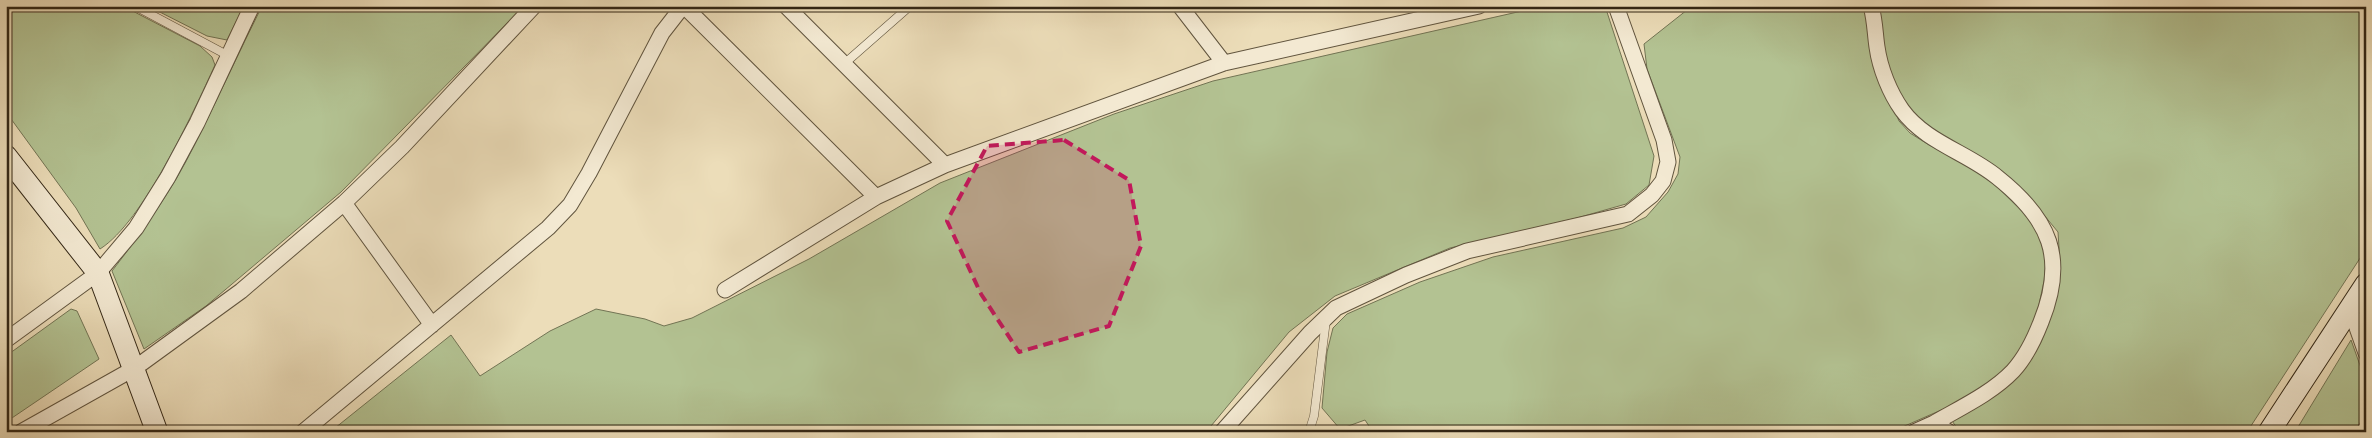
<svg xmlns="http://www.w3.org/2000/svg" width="2372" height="438" viewBox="0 0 2372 438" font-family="Cardo,serif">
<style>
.green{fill:#b3c292;stroke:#727454}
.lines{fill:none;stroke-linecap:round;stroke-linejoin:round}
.lane-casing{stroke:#60543e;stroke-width:9}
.street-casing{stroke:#60543e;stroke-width:17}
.secondary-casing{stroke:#322615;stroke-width:23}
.lane{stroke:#f3e9d2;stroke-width:8}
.street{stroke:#f3e9d2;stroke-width:15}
.secondary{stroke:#f3e9d2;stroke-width:21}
.marked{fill:#c2185b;fill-opacity:0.2;stroke:#c2185b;stroke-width:4;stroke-dasharray:10 6;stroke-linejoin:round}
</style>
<rect width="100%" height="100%" fill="#ecddb9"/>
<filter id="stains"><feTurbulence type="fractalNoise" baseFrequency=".004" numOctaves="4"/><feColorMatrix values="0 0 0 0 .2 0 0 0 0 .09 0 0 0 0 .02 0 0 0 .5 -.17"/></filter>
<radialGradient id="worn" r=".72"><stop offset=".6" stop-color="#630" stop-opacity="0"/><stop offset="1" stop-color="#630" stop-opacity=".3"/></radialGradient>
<!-- green -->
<path class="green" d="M 6,6 L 123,6 L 200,46 L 212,57 L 215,65 C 193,113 143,222 100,249 L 76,208 L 6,112 Z
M 148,6 L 244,6 L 227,40 L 207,36 Z
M 262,6 L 524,6 L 341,192 L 206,306 L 144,349 L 112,271 C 143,231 173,189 195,144 C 218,98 239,52 262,6 Z
M 1544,6 L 1605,6 L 1654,156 L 1649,185 L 1626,204 L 1577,218 L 1450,248 L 1335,296 L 1289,332 L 1206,432 L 330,432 L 451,335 L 480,376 L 550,331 L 596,309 L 645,319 L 664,326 L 692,318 L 809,259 L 940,183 L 1114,114 L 1213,81 Z
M 1692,6 L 1865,6 L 1890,99 L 1899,121 L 1910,133 L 1929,145 L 1980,170 L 2028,217 L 2040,237 L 2046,260 L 2044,281 L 2036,319 L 2029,339 L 2011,367 L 1971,397 L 1891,432 L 1373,432 L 1365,420 L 1340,429 L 1322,408 L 1327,352 L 1333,328 L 1347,314 L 1420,282 L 1493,257 L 1623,228 L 1646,217 L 1668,192 L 1678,174 L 1680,157 L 1647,69 L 1644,44 Z
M 1877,6 L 2366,6 L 2366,249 L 2247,432 L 1960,432 L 1952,421 L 1972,409 L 2031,360 L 2041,342 L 2047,326 L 2060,264 L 2058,232 L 2039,209 L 1912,113 L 1892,79 L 1885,53 Z
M 71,309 L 77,311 L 99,359 L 6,422 L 6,356 Z
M 2351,340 L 2366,382 L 2366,412 L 2355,432 L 2295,432 Z"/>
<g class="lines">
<!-- lane casing -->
<g class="lane-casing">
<path id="lane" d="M 135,6 L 227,55
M 844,64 L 910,6
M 1309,432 L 1314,416 L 1326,320"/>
</g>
<!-- street casing -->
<g class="street-casing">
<path id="street" d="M 684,6 L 876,197
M 786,6 L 945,165
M 1180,6 L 1224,63
M 1871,6 C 1875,20 1875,34 1877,47 C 1880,69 1890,93 1902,110 C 1925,142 1968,153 1997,177 C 2050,219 2067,258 2041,322 C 2034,340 2026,357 2013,371 C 1992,393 1960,408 1934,423
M 344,203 L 432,325
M 725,290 L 876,197 L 945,165 L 1224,63 L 1479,6
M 2350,308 L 2366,353
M 6,340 L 98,273 L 136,228 L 168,177 L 197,123 L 252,6
M 21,432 L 135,368 L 241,291 L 344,203 L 402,147 L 534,6
M 303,432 L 548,228 L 570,205 L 589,173 L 662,33 L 683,6
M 1222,432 L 1310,333 L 1336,308 L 1406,275 L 1467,251 L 1628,214 L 1652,195 L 1663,181 L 1668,162 L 1664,140 L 1616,6
M 1914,432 L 1934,423 L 1949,432
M 2364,432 L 2366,429"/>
</g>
<!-- secondary casing -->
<g class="secondary-casing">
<path id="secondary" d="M 6,156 L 98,273 L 157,432
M 2269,432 L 2366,284"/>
</g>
<!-- lane -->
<use href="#lane" class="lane"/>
<!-- street -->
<use href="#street" class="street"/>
<!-- secondary -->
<use href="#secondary" class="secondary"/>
</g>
<!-- marked area -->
<path class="marked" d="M 1064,140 L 1129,180 L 1141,246 L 1109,326 L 1019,352 L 981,294 L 947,221 L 987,146 Z"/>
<!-- margin -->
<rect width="2372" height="438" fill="none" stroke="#ecddb9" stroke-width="25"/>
<rect x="8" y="8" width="2357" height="423" fill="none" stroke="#322615" stroke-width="2.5"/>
<rect x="12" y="12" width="2347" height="413" fill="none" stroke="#322615"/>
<rect width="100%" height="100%" filter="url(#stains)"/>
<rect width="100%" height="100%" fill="url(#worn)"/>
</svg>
